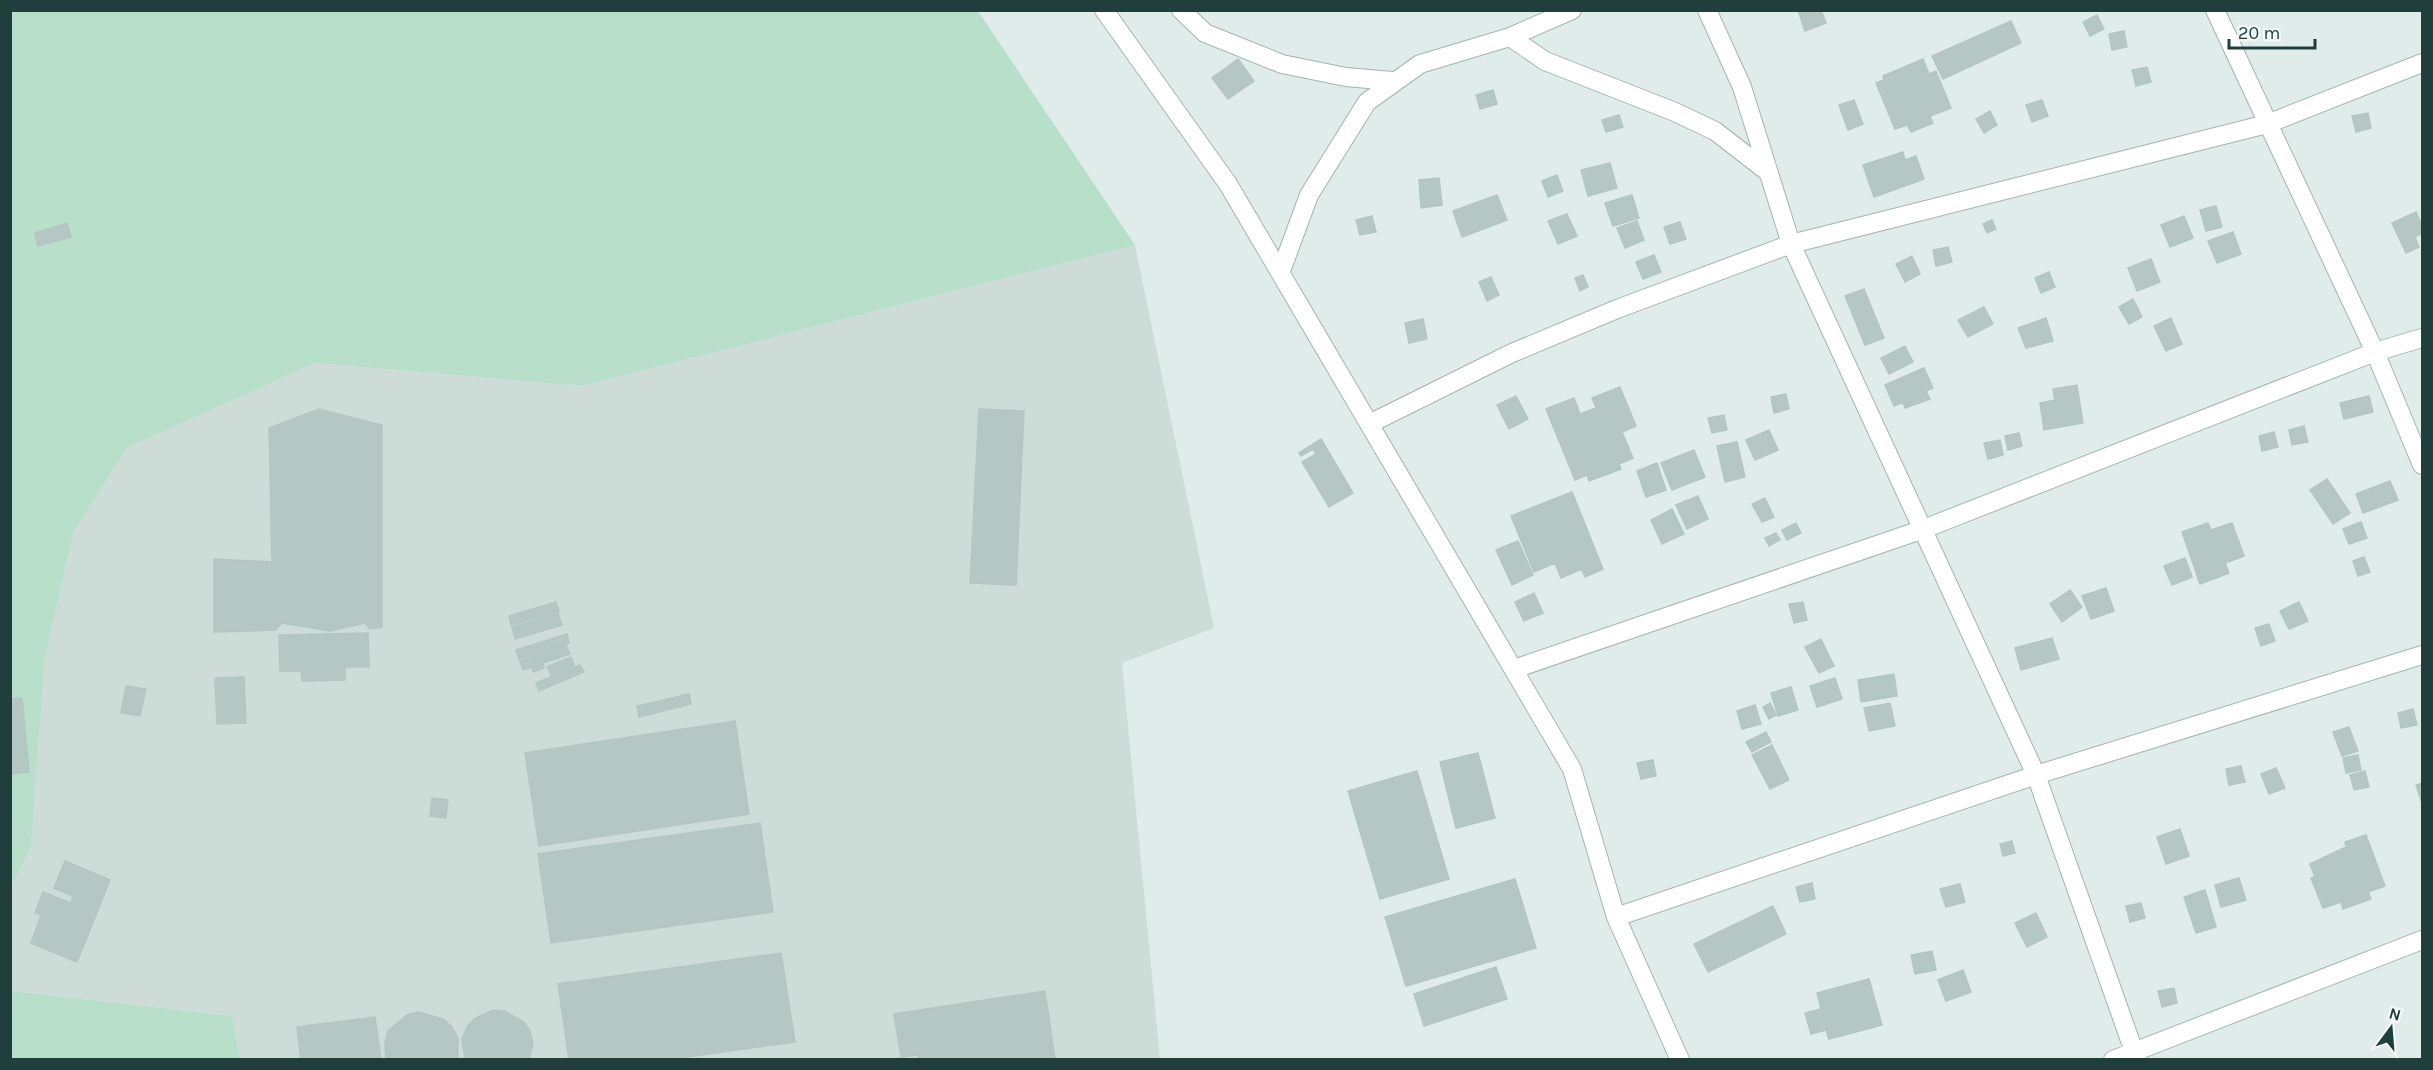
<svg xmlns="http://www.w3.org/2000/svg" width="2433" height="1070" viewBox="0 0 2433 1070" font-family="Karla,sans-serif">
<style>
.built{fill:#cedcd8}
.green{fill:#b8dfca}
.building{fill:#b5c7c3;stroke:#b2c6c2;stroke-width:1.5}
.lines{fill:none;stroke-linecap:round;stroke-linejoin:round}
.minor-casing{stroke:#a3b4b1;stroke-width:20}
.minor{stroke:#fff;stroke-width:18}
</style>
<rect width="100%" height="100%" fill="#e0ece9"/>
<!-- built -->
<path class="built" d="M 1135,245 L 1214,628 L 1122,663 L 1160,1059 L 240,1059 L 232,1016 L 11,991 L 10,887 L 31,846 L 45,657 L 74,531 L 127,448 L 315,363 L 582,386 Z"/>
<!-- green -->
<path class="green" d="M 11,11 L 978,11 L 1135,245 L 582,386 L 315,363 L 127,448 L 74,531 L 45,657 L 31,846 L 11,887 Z
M 11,991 L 232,1016 L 240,1059 L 11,1059 Z"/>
<!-- building -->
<path class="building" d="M 1798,10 L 1821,10 L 1826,23 L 1805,31 Z
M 2097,15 L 2104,29 L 2090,36 L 2083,22 Z
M 2011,21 L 2021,43 L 1943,79 L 1932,56 Z
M 2124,31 L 2127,47 L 2112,50 L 2109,34 Z
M 1238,59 L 1254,81 L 1228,99 L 1212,78 Z
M 1923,59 L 1929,74 L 1936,71 L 1951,108 L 1930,116 L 1933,123 L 1911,132 L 1907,125 L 1895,129 L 1876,83 L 1884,80 L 1883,76 Z
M 2147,67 L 2151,82 L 2136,86 L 2132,70 Z
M 1493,90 L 1497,104 L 1480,109 L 1476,95 Z
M 1854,100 L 1863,124 L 1848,130 L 1839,105 Z
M 2042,100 L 2048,116 L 2032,122 L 2026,105 Z
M 1990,111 L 1997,125 L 1984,133 L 1976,119 Z
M 2368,113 L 2371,128 L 2356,132 L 2352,116 Z
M 1619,115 L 1623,127 L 1606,132 L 1602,120 Z
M 1903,152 L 1905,160 L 1916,156 L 1924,179 L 1874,197 L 1863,165 Z
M 1610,163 L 1617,188 L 1588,196 L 1581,170 Z
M 1557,175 L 1563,191 L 1548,197 L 1542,181 Z
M 1439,178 L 1442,205 L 1421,208 L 1419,180 Z
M 1497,195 L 1507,220 L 1462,237 L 1453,211 Z
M 1632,195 L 1639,218 L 1613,226 L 1605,203 Z
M 2216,206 L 2222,227 L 2206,231 L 2200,210 Z
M 2416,212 L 2422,226 L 2422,233 L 2415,237 L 2419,247 L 2406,253 L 2392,223 Z
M 1567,214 L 1577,236 L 1558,244 L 1548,221 Z
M 1372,216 L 1376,232 L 1360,235 L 1356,220 Z
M 2184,216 L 2193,238 L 2170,247 L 2161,225 Z
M 1992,220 L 1996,229 L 1987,233 L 1983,224 Z
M 1637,221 L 1644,240 L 1625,248 L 1617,228 Z
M 1680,222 L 1686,239 L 1670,244 L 1664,227 Z
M 67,223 L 71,237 L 38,246 L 35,233 Z
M 2233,232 L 2241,254 L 2217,263 L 2208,241 Z
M 1948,247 L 1952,262 L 1936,266 L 1933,250 Z
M 1654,255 L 1661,272 L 1643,279 L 1636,262 Z
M 1912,256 L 1920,274 L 1905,282 L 1896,264 Z
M 2151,259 L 2160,282 L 2137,291 L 2128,268 Z
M 2049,272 L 2055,287 L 2041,293 L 2035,278 Z
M 1583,275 L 1588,287 L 1580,291 L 1575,278 Z
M 1491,277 L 1499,295 L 1487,301 L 1479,282 Z
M 1864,289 L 1884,338 L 1865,345 L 1845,296 Z
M 2133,299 L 2142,317 L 2129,324 L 2119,307 Z
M 1984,307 L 1993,324 L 1968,337 L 1958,320 Z
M 2046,318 L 2053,341 L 2026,348 L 2018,328 Z
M 2171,318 L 2182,344 L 2166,351 L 2154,326 Z
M 1423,319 L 1427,339 L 1409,343 L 1405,323 Z
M 1905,346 L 1913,362 L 1889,374 L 1881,358 Z
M 1924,368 L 1933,388 L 1926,391 L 1930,399 L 1905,408 L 1903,402 L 1894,406 L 1885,385 Z
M 2077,385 L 2083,423 L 2044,430 L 2040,403 L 2055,400 L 2053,389 Z
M 1620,387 L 1636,426 L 1622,432 L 1633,458 L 1619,464 L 1621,469 L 1589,481 L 1587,475 L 1575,480 L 1546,409 L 1574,398 L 1580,414 L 1596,408 L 1592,398 Z
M 1786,394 L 1789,409 L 1774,413 L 1771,397 Z
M 1516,396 L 1528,419 L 1509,429 L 1497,405 Z
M 2369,396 L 2373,412 L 2344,419 L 2340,403 Z
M 319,409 L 382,425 L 382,627 L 370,629 L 365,623 L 330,631 L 282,623 L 276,630 L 214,632 L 214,559 L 272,562 L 269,428 Z
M 979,409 L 1024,411 L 1016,585 L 970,583 Z
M 1724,415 L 1727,430 L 1712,433 L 1708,418 Z
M 2304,426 L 2308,442 L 2292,445 L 2289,430 Z
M 1769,430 L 1778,450 L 1755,460 L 1746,440 Z
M 2274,432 L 2278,447 L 2262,451 L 2259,436 Z
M 2019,433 L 2022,446 L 2008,450 L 2005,436 Z
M 1321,439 L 1353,493 L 1329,507 L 1302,462 L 1316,454 L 1313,449 L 1301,456 L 1299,453 Z
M 2000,440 L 2003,455 L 1988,459 L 1984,443 Z
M 1737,442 L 1745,477 L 1725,482 L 1717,446 Z
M 1694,450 L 1705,477 L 1672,490 L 1661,463 Z
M 1657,463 L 1666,490 L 1646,497 L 1637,471 Z
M 2327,479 L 2350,513 L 2333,524 L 2310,490 Z
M 2390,481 L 2398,500 L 2363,513 L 2356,494 Z
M 1572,492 L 1603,569 L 1585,577 L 1582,569 L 1561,578 L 1555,563 L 1534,572 L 1511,516 Z
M 1698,496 L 1708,519 L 1687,529 L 1676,505 Z
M 1765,498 L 1774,517 L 1762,522 L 1752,504 Z
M 1672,509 L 1684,534 L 1662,544 L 1651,520 Z
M 2361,522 L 2367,538 L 2349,544 L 2343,529 Z
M 1796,523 L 1801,533 L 1787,540 L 1782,530 Z
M 2208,523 L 2211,530 L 2232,523 L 2244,556 L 2225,563 L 2229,573 L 2200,584 L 2182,532 Z
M 1776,533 L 1780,540 L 1769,546 L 1765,538 Z
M 1518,541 L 1533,575 L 1512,585 L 1496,550 Z
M 2364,557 L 2370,572 L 2358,576 L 2353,561 Z
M 2185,558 L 2192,577 L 2172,585 L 2164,566 Z
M 2106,588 L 2114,611 L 2091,619 L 2082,596 Z
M 2070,590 L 2082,607 L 2062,622 L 2050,604 Z
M 1534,593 L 1543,613 L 1524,621 L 1515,602 Z
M 556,602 L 559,611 L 511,625 L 509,616 Z
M 1803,602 L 1807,620 L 1794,623 L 1789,604 Z
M 2299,602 L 2308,621 L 2289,629 L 2280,611 Z
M 558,613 L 562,625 L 515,639 L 512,627 Z
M 2269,624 L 2275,641 L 2261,646 L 2255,628 Z
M 368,633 L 369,667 L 345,667 L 345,680 L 302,681 L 301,671 L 280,671 L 279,635 Z
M 567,634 L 569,643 L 519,659 L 516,650 Z
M 2052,638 L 2059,659 L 2021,670 L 2015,648 Z
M 1821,639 L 1834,666 L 1819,673 L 1805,647 Z
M 566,645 L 570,654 L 543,663 L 544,668 L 533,672 L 532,667 L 523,670 L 520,661 Z
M 571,657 L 574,665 L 551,675 L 547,667 Z
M 580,665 L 584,672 L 539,691 L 536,683 Z
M 1894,674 L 1897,696 L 1861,702 L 1858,680 Z
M 244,677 L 246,723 L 217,724 L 215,678 Z
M 1835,678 L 1842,699 L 1817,707 L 1810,686 Z
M 126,686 L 146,689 L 140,716 L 121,713 Z
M 1791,687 L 1798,710 L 1778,716 L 1771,693 Z
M 689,694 L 691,704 L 639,717 L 637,706 Z
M 22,698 L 29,772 L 10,774 L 10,699 Z
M 1770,703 L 1776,715 L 1769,719 L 1763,707 Z
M 1890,703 L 1895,726 L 1869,731 L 1864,708 Z
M 1755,705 L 1761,724 L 1742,729 L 1737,711 Z
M 2413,709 L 2417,725 L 2401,728 L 2398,713 Z
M 735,721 L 749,814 L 539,846 L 525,753 Z
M 2349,727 L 2358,751 L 2342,756 L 2333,732 Z
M 1766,732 L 1771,742 L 1752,752 L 1746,742 Z
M 1772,745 L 1789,780 L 1770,789 L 1752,755 Z
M 1478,753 L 1495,818 L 1456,828 L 1440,762 Z
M 2358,755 L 2361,770 L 2346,773 L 2343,758 Z
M 1653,760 L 1656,776 L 1641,779 L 1637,763 Z
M 2241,766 L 2245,782 L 2229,785 L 2226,769 Z
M 2276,768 L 2285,788 L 2269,794 L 2261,774 Z
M 1417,771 L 1449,879 L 1380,899 L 1348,791 Z
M 2365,771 L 2369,787 L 2354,790 L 2350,775 Z
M 2422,783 L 2422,803 L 2416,785 Z
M 432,798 L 448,800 L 446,818 L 430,816 Z
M 760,823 L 773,912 L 551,943 L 538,854 Z
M 2180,829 L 2189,856 L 2166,864 L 2157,837 Z
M 2366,835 L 2385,886 L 2368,892 L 2371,899 L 2343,909 L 2341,902 L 2323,908 L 2311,878 L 2315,877 L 2310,864 L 2346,847 L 2345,842 Z
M 2012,841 L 2015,853 L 2003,856 L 2000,844 Z
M 65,861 L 110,880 L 77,962 L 31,943 L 41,915 L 35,913 L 43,892 L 71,903 L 73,896 L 54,888 Z
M 2239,878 L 2246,900 L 2221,907 L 2215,885 Z
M 1515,879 L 1536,948 L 1406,986 L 1385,917 Z
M 1812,883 L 1815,899 L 1800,902 L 1796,887 Z
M 1960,884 L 1965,902 L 1946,907 L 1940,889 Z
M 2205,890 L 2216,927 L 2196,933 L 2184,897 Z
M 2141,903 L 2145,918 L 2130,922 L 2126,906 Z
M 1773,906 L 1786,934 L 1708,972 L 1694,944 Z
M 2036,913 L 2047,937 L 2027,947 L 2015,923 Z
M 1932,951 L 1936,970 L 1915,974 L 1911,955 Z
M 781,953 L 795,1042 L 666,1060 L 569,1060 L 558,984 Z
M 1496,967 L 1507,999 L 1424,1026 L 1414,994 Z
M 1963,970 L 1971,992 L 1946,1001 L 1938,980 Z
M 1869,979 L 1882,1025 L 1829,1039 L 1826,1030 L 1811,1034 L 1805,1013 L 1821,1009 L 1817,993 Z
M 2174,988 L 2177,1003 L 2162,1007 L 2158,991 Z
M 1045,991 L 1055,1059 L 919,1060 L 918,1055 L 901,1057 L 894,1014 Z
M 493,1010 L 504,1011 L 524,1022 L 530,1031 L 533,1043 L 529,1060 L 465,1060 L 462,1039 L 467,1027 L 474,1019 Z
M 419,1012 L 443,1019 L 452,1027 L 458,1038 L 458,1060 L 386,1060 L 385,1043 L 388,1031 L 407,1015 Z
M 375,1017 L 381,1060 L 301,1060 L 297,1027 Z"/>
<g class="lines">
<!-- minor casing -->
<g class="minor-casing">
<path id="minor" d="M 1104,10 L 1228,184 L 1572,769 L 1616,917 L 1680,1060
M 1181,10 L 1205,33 L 1282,64 L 1346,77 L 1392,81
M 1707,10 L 1742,87 L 1791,244 L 2036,775 L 2137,1060
M 2215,10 L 2375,352 L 2422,465
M 1510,37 L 1545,61 L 1675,112 L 1715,131 L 1768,172
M 1281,271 L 1309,195 L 1367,102 L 1420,64 L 1510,37 L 1572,10
M 1371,423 L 1512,353 L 1617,309 L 1791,244 L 2267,124 L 2422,63
M 1514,669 L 1921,530 L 2375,352 L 2422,338
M 1616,917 L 2036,775 L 2422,655
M 2113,1060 L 2422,940"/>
</g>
<!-- minor -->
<use href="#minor" class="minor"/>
</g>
<!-- border -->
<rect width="2433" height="1070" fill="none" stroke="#203e3b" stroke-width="24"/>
<!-- north arrow -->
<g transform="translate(2391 1028) rotate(16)" stroke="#f1f9f6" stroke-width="4.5" paint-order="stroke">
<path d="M0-4.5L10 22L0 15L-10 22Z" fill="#203e3b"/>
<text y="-9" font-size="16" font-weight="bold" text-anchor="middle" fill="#203e3b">N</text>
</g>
<!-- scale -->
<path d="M2229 39v9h86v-9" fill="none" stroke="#203e3b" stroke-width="3"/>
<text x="2238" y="39" font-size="18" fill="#203e3b" stroke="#f1f9f6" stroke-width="4.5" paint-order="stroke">20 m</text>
</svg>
